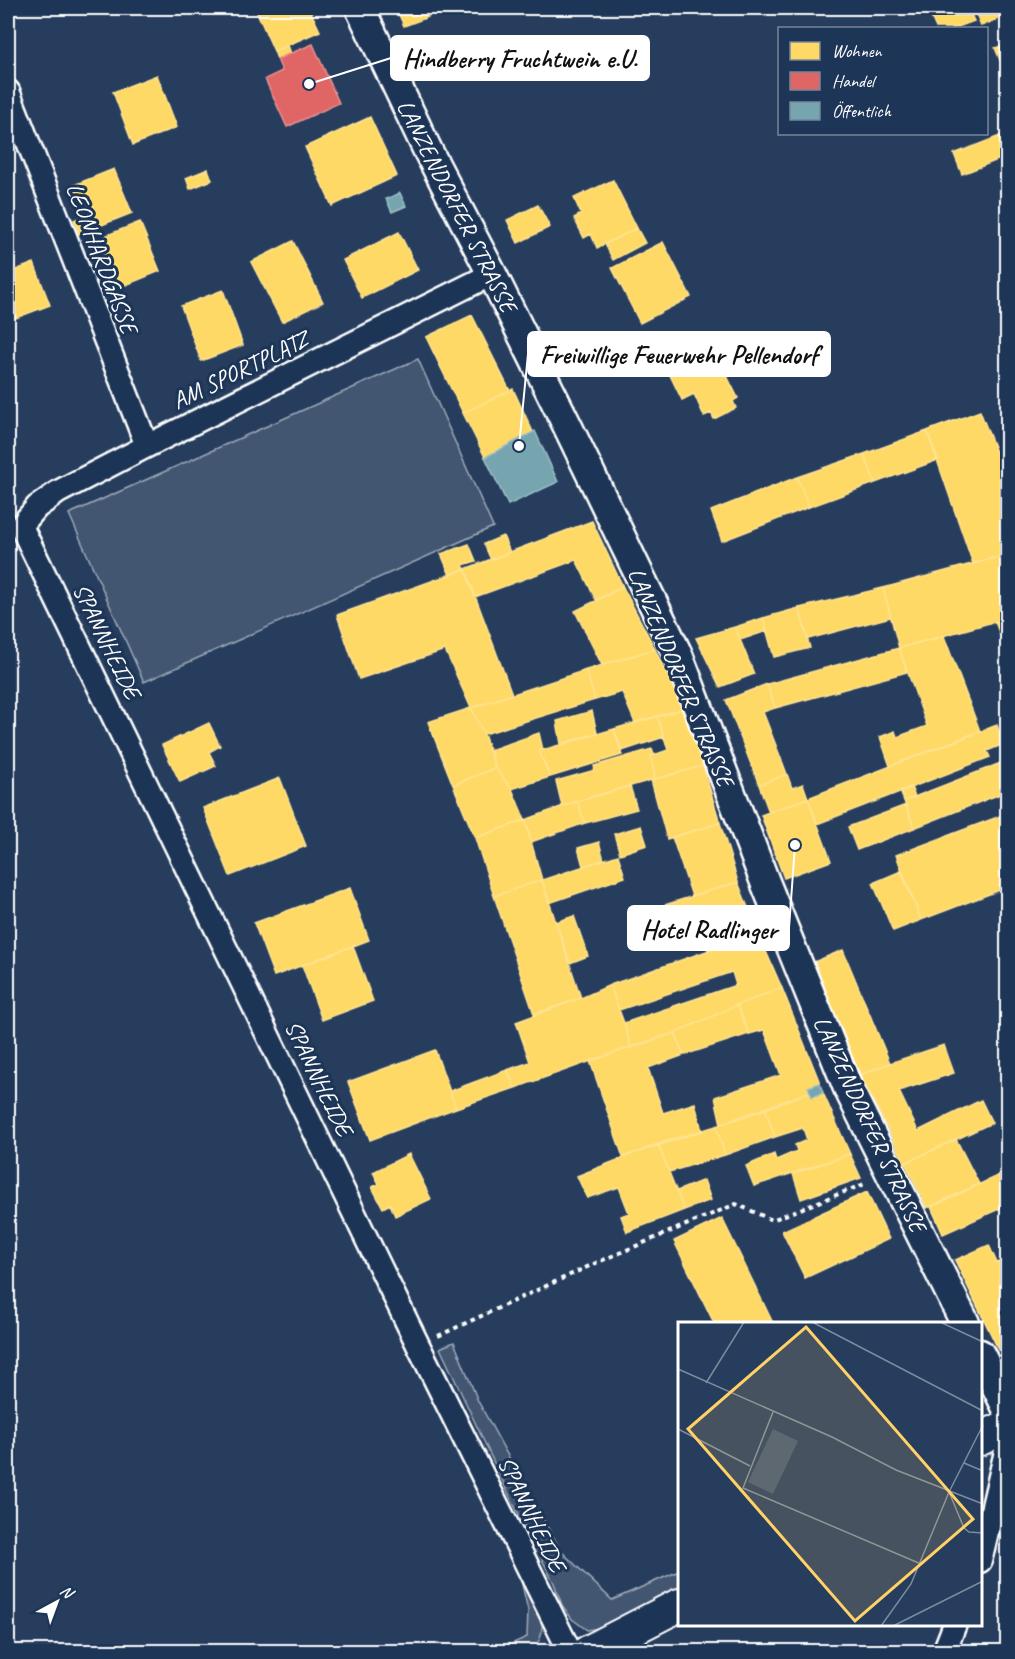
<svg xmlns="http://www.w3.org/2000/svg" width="1015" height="1659" viewBox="0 0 1015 1659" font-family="Caveat,sans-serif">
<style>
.green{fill:#425672;stroke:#a0aab8;stroke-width:1.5}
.homes{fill:#ffd966;stroke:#ffe494;stroke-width:1.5}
.shops{fill:#e06666;stroke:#e99494;stroke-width:1.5}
.public{fill:#76a5af;stroke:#9fc0c7;stroke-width:1.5}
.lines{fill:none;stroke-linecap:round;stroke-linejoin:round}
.minor-casing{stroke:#fff;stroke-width:27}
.tertiary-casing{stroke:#fff;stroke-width:33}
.secondary-casing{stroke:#fff;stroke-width:36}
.path{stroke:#fff;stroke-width:4;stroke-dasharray:4.5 4.5;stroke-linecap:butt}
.minor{stroke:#1d3557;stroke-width:22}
.tertiary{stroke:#1d3557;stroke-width:28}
.secondary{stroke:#1d3557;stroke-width:32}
.labels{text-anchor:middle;stroke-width:6;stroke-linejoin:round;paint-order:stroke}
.street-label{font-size:24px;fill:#fff;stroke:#1d3557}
.inset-road{fill:none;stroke:#7d8b9e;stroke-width:1.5}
.view{fill:#ffd166;fill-opacity:0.15;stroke:#ffd166;stroke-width:3}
.inset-edge{fill:none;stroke:#fff;stroke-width:3}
.leader{fill:none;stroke:#fff;stroke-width:2}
.callout-dot{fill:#fff;stroke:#1d3557;stroke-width:2}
.callout{fill:#fff;stroke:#fff;stroke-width:2}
.callout-label{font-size:26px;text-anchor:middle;font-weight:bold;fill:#111}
</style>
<rect width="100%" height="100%" fill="#263d5e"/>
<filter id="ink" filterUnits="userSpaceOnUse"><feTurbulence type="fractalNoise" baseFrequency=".0167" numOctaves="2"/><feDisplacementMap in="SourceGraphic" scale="12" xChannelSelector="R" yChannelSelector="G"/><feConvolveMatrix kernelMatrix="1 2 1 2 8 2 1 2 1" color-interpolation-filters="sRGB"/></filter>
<g filter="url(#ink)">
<!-- green -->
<path class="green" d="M 418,359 L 493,527 L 144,682 L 69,514 Z
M 454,1342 L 478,1401 L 538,1511 L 562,1552 L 612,1600 L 679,1571 L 679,1589 L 599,1628 L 587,1630 L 572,1619 L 562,1605 L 554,1583 L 512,1501 L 440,1348 Z
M 496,1515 L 543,1618 L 541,1636 L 534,1651 L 493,1652 L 527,1637 L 528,1610 L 520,1576 Z"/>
<!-- homes -->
<path class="homes" d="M 255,8 L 309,8 L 320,31 L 274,51 Z
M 396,8 L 431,8 L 426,9 L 428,17 L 404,26 Z
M 927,8 L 968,8 L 974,21 L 955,28 L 936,28 Z
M 974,8 L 1008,8 L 1008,15 L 981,26 Z
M 1008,44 L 1008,79 L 995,48 Z
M 288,45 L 291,54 L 277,59 L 274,51 Z
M 157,75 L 177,127 L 133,145 L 113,92 Z
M 370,117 L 397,176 L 332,206 L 305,147 Z
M 1005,134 L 1008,141 L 1008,156 L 962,174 L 954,154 Z
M 114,169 L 132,213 L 79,234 L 74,220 L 86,215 L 74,185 Z
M 208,169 L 212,180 L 190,189 L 186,178 Z
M 613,180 L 637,228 L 597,248 L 591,234 L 584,238 L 574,218 L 581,214 L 574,198 Z
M 538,205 L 550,227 L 518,243 L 507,220 Z
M 140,222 L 160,271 L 116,289 L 95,240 Z
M 637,228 L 645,243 L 613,260 L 605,244 Z
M 399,232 L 418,270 L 362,298 L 343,260 Z
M 293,241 L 323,302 L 282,322 L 251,262 Z
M 663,242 L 691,297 L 640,323 L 612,268 Z
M 34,263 L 50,305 L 8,321 L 8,273 Z
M 223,290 L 243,345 L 201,361 L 181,306 Z
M 472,315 L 510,391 L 463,413 L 426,337 Z
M 707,336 L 738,398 L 733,401 L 736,408 L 714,419 L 711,413 L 704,416 L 694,394 L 682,400 L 665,365 L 677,360 L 673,352 Z
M 513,389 L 533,432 L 485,457 L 463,413 Z
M 980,411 L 1008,483 L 1008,554 L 973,564 L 927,431 Z
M 927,431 L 938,460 L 875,483 L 864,454 Z
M 864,454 L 875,483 L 809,507 L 797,477 Z
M 797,477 L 809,507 L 722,541 L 711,511 Z
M 592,521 L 623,587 L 596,600 L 576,560 L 475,597 L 465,569 Z
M 503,536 L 510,552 L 491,560 L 484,544 Z
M 469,544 L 476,561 L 463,565 L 465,569 L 450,575 L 441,554 Z
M 1008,554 L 1008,618 L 899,648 L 883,588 Z
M 465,569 L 512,694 L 471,708 L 445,650 L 359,679 L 337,615 Z
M 623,587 L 655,649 L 602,665 L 575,611 Z
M 883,588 L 891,617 L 808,639 L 799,608 Z
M 799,608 L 810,648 L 774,657 L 763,618 Z
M 763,618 L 767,631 L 740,640 L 735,627 Z
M 1008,618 L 1008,655 L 995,622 Z
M 735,627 L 754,674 L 720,687 L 696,638 Z
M 944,636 L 980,731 L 890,766 L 880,737 L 895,731 L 897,737 L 927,726 L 899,648 Z
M 899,648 L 907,672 L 775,708 L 767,684 Z
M 655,649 L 683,709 L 635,723 L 622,692 L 595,700 L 586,670 Z
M 586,670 L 595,700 L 484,734 L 471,708 Z
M 767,684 L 775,708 L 763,712 L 787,774 L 759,785 L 726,700 Z
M 471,708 L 484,734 L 495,768 L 453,785 L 428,722 Z
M 683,709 L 703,766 L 655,779 L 651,756 L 668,750 L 657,716 Z
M 592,711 L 597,733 L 561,744 L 557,721 Z
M 657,716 L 664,737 L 622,751 L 614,729 Z
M 209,723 L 220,746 L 209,752 L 216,766 L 180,782 L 162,745 Z
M 997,725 L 1004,744 L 987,751 L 990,757 L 817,824 L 808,798 Z
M 614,729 L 622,755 L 550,777 L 539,751 Z
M 539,733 L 543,750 L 539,751 L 550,777 L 512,789 L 495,768 L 490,750 Z
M 652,749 L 654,755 L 651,756 L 655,779 L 562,806 L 556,781 L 595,770 L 594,766 Z
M 1008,760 L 1008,791 L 914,828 L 904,801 Z
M 703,766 L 720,823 L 667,839 L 651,780 Z
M 495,768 L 512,789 L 525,820 L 475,838 L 453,785 Z
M 787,774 L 792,788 L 803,784 L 808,798 L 769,812 L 759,785 Z
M 280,778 L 306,846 L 230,876 L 203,808 Z
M 630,786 L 637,809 L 585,823 L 577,801 Z
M 911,787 L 915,797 L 904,801 L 900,791 Z
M 808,798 L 831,861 L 784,878 L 761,815 Z
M 577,801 L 585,823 L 531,842 L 525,820 Z
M 906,805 L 914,828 L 857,850 L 848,827 Z
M 1008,813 L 1008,887 L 921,920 L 896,855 Z
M 525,820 L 542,880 L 494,896 L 475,838 Z
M 720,823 L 738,882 L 692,896 L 672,837 Z
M 641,826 L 647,845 L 620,854 L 614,834 Z
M 599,842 L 604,860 L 583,866 L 578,848 Z
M 618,855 L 625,877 L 549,903 L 542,880 Z
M 901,871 L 921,920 L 893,931 L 873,883 Z
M 542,880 L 581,998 L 534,1014 L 494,896 Z
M 738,882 L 758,933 L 708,950 L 703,934 L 726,926 L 722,912 L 645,935 L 639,913 Z
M 350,888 L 369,940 L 274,976 L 254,923 Z
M 574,916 L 588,956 L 570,963 L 556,922 Z
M 758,933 L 782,988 L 737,1005 L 675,1033 L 631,1047 L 624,1023 L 736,985 L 732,972 L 619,1010 L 610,985 Z
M 353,946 L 373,1001 L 322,1020 L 302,965 Z
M 843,950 L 890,1063 L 860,1075 L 814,962 Z
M 610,985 L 624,1023 L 631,1047 L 515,1088 L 507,1070 L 530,1062 L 516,1022 L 581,998 Z
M 782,988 L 820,1083 L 808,1087 L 809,1092 L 721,1124 L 715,1097 L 781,1075 L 764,1030 L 749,1034 L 737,1005 Z
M 737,1005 L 749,1034 L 684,1055 L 675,1033 Z
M 675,1033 L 684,1055 L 648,1068 L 663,1113 L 695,1103 L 702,1131 L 623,1157 L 590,1061 Z
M 944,1045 L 954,1073 L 899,1091 L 918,1131 L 981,1100 L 992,1123 L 905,1163 L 860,1075 L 890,1063 Z
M 435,1050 L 456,1108 L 370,1140 L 348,1082 Z
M 507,1070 L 515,1088 L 456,1108 L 450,1091 Z
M 809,1092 L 812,1097 L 823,1093 L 850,1154 L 754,1186 L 746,1166 L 774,1154 L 776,1160 L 797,1151 L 795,1145 L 807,1140 L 803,1128 L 775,1137 L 765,1109 Z
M 765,1109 L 775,1137 L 725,1155 L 716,1126 Z
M 716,1126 L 725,1155 L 669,1172 L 658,1144 Z
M 956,1139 L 979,1184 L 927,1208 L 905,1163 Z
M 658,1144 L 684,1210 L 627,1232 L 621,1216 L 629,1213 L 619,1187 L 587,1198 L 577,1176 Z
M 409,1154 L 431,1199 L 395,1216 L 390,1204 L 383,1208 L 372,1187 L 379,1184 L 373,1172 Z
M 850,1154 L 861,1178 L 801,1199 L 793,1174 Z
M 1008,1172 L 1008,1194 L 999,1175 Z
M 999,1175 L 1008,1194 L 1008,1205 L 943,1234 L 931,1207 Z
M 704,1180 L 711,1200 L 684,1210 L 677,1191 Z
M 867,1192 L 889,1239 L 805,1278 L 782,1231 Z
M 722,1218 L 773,1323 L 714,1323 L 674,1241 Z
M 989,1245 L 997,1263 L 1008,1258 L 1008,1352 L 1001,1355 L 955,1260 Z"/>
<!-- shops -->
<path class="shops" d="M 313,44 L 339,103 L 287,127 L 265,79 L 282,71 L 277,59 Z"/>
<!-- public -->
<path class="public" d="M 400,193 L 406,206 L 392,212 L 386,199 Z
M 535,431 L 558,482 L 508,505 L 485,457 Z
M 820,1083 L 823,1093 L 812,1097 L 808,1087 Z"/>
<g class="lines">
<!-- minor casing -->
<g class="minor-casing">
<path id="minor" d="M 8,91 L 147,446
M 492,274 L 147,446 L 58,492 L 37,507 L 21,526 L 418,1345 L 570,1652
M 980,1561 L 1008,1443
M 944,1652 L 955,1624"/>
</g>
<!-- tertiary casing -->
<g class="tertiary-casing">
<path id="tertiary" d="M 360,8 L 428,151 L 492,274 L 567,425 L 678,655 L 765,882 L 848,1088 L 965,1323
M 980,1354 L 1008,1410"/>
</g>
<!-- secondary casing -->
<g class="secondary-casing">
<path id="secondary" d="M 980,1439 L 1008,1426
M 588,1652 L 679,1605"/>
</g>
<!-- path -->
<path class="path" d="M 438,1336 L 598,1262 L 736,1204 L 772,1220 L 867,1183"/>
<!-- minor -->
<use href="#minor" class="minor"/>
<!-- tertiary -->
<use href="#tertiary" class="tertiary"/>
<!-- secondary -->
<use href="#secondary" class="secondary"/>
</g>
</g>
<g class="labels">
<!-- street labels -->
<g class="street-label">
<text transform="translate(457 206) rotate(63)" y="8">LANZENDORFER STRASSE</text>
<text transform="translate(102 258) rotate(69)" y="8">LEONHARDGASSE</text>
<text transform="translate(240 370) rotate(-26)" y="8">AM SPORTPLATZ</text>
<text transform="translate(107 641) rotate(64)" y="8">SPANNHEIDE</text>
<text transform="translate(681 677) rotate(67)" y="8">LANZENDORFER STRASSE</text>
<text transform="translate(319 1078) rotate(64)" y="8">SPANNHEIDE</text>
<text transform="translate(870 1124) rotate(65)" y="8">LANZENDORFER STRASSE</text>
<text transform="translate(532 1514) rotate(64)" y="8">SPANNHEIDE</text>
</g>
</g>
<!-- overview -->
<g transform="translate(678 1322)">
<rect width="304" height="304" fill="#263d5e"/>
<path d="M 95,107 L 120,119 L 95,172 L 70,160 Z" fill="#425672"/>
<path class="inset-road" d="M 134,0 L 305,89M 262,0 L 305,20M 0,47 L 154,115 L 218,148 L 305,182M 28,61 L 66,0M 95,90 L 65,166 L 243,242M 0,107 L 72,144M 286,141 L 305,149M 271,170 L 286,206 L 291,210 L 305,211M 203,304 L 233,262 L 271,170 L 305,103M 215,304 L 305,259"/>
<path class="view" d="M 128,5 L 295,197 L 177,299 L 10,107 Z"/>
<rect width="304" height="304" class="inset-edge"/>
</g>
<!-- callouts -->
<path class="leader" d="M309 84L391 58M519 446L528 354M795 845L789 928"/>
<g class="callout-dot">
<circle cx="309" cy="84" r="6"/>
<circle cx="519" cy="446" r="6"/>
<circle cx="795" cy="845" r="6"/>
</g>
<g class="callout">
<rect x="391" y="36" width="258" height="44" rx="6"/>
<rect x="528" y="332" width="302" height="44" rx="6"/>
<rect x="628" y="906" width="161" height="44" rx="6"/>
</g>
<g class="callout-label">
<text x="520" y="67">Hindberry Fruchtwein e.U.</text>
<text x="679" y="363">Freiwillige Feuerwehr Pellendorf</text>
<text x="709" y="938">Hotel Radlinger</text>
</g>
<!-- margin -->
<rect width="1015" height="1659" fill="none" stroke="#1d3557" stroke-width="30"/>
<rect x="15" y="15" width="985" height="1629" fill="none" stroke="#fff" stroke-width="2" filter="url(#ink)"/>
<!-- legend -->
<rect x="778" y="27" width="210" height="108" fill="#1d3557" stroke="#77869a" stroke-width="1.5"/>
<rect x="790" y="42" width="30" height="18" fill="#ffd966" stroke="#77869a" stroke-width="1.5"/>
<text x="832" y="57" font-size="18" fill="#ffffff">Wohnen</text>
<rect x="790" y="72" width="30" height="18" fill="#e06666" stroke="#77869a" stroke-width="1.5"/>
<text x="832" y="87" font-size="18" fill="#ffffff">Handel</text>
<rect x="790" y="102" width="30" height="18" fill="#76a5af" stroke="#77869a" stroke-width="1.5"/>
<text x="832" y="117" font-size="18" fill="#ffffff">Öffentlich</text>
<!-- north arrow -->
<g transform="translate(57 1602) rotate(41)" stroke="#1d3557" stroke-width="4.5" paint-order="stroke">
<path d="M0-4.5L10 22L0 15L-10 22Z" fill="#ffffff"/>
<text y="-9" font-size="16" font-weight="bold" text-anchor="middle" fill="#ffffff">N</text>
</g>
</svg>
